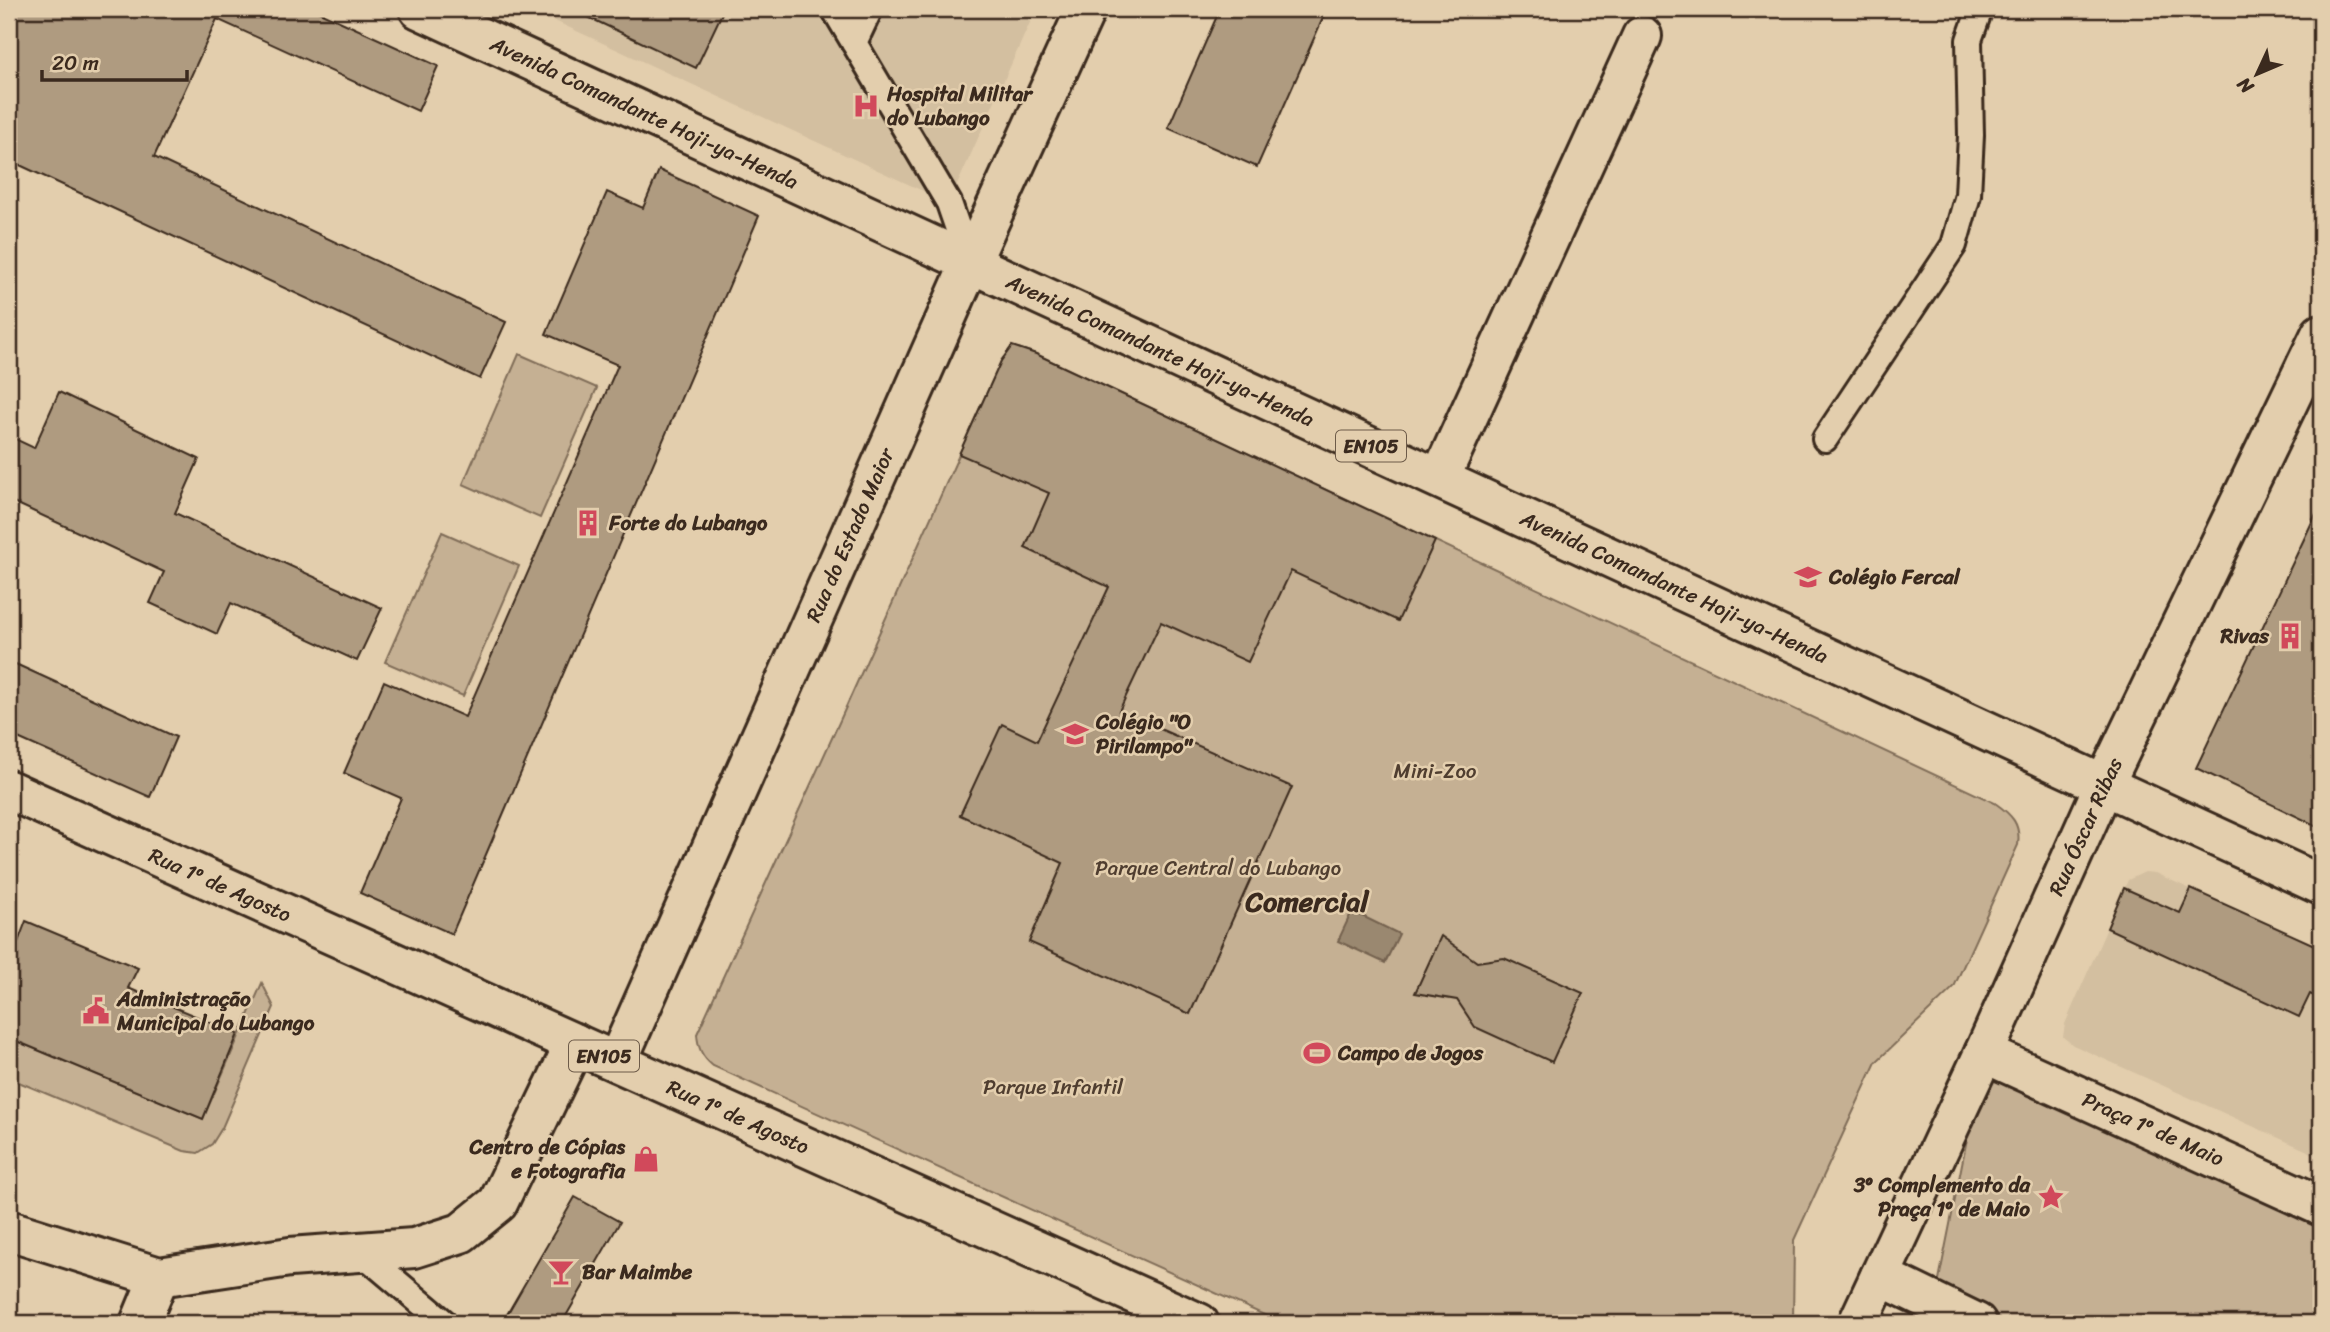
<svg xmlns="http://www.w3.org/2000/svg" width="2330" height="1332" viewBox="0 0 2330 1332" font-family="Sriracha,sans-serif">
<style>
.built{fill:#d3bfa0}
.green{fill:#c5b093;stroke:#806d58;stroke-width:2}
.water{fill:#9a886f;stroke:#74624f;stroke-width:2}
.building{fill:#af9b80;stroke:#3b2a1e;stroke-width:2}
.lines{fill:none;stroke-linecap:round;stroke-linejoin:round}
.service-casing{stroke:#3b2a1e;stroke-width:30}
.minor-casing{stroke:#3b2a1e;stroke-width:44}
.tertiary-casing{stroke:#3b2a1e;stroke-width:44}
.primary-casing{stroke:#3b2a1e;stroke-width:44}
.service{stroke:#e3cead;stroke-width:24}
.minor{stroke:#e3cead;stroke-width:38}
.tertiary{stroke:#e3cead;stroke-width:38}
.primary{stroke:#e3cead;stroke-width:38}
.labels{text-anchor:middle;stroke-width:5;stroke-linejoin:round;paint-order:stroke}
.shield{fill:#e3cead;stroke:#6d5b49;stroke-width:2}
.shield-label{font-size:19px;font-weight:bold;fill:#3b2a1e}
.poi-label{font-size:21px;font-weight:bold;fill:#3b2a1e;stroke:#e3cead;text-anchor:start}
.street-label{font-size:21px;fill:#3b2a1e;stroke:#e3cead}
.park-label{font-size:21px;fill:#503e30;stroke:#e3cead}
.district-label{font-size:28px;font-weight:bold;fill:#3b2a1e;stroke:#e3cead}
</style>
<rect width="100%" height="100%" fill="#e3cead"/>
<filter id="ink" filterUnits="userSpaceOnUse"><feTurbulence type="fractalNoise" baseFrequency=".0143" numOctaves="2"/><feDisplacementMap in="SourceGraphic" scale="14" xChannelSelector="R" yChannelSelector="G"/><feConvolveMatrix kernelMatrix="1 2 1 2 8 2 1 2 1" color-interpolation-filters="sRGB"/></filter>
<g filter="url(#ink)">
<!-- built -->
<path class="built" d="M 529,9 L 1036,9 L 949,203 Z
M 2145,872 L 2155,873 L 2321,948 L 2321,1157 L 2073,1045 L 2063,1037 L 2065,1024 L 2128,880 Z"/>
<!-- green -->
<path class="green" d="M 1018,348 L 1036,354 L 1995,803 C 2012,815 2021,824 2018,845 L 1954,987 L 1876,1062 L 1794,1240 L 1793,1323 L 1282,1323 L 713,1066 C 702,1057 698,1048 697,1034 L 842,716 L 1001,361 L 1008,352 Z
M 519,354 L 597,388 L 540,518 L 463,484 Z
M 442,532 L 519,566 L 463,696 L 385,662 Z
M 262,983 L 274,1007 L 222,1128 L 212,1144 L 198,1153 L 184,1151 L 9,1078 L 9,1038 L 203,1119 Z
M 1984,1053 L 2321,1198 L 2321,1323 L 1955,1323 L 1933,1310 Z"/>
<!-- water -->
<path class="water" d="M 1352,911 L 1399,934 L 1385,963 L 1338,941 Z"/>
<!-- building -->
<path class="building" d="M 9,9 L 313,9 L 438,66 L 418,111 L 217,19 L 154,157 L 506,322 L 480,379 L 9,160 Z
M 571,9 L 724,9 L 696,68 Z
M 1220,9 L 1327,9 L 1257,167 L 1168,128 Z
M 659,170 L 759,216 L 452,934 L 360,893 L 401,798 L 344,773 L 384,681 L 465,717 L 618,365 L 546,334 L 607,192 L 643,208 Z
M 1012,346 L 1036,354 L 1435,541 L 1398,621 L 1291,571 L 1248,662 L 1161,622 L 1119,711 L 1292,787 L 1190,1014 L 1029,942 L 1063,863 L 960,815 L 1002,724 L 1037,741 L 1109,587 L 1025,548 L 1049,493 L 959,454 L 1001,361 Z
M 59,392 L 199,459 L 175,513 L 382,608 L 357,661 L 231,603 L 217,634 L 150,603 L 164,572 L 9,500 L 9,436 L 34,448 Z
M 2321,503 L 2321,828 L 2196,768 Z
M 9,661 L 176,737 L 150,797 L 9,734 Z
M 2124,888 L 2180,913 L 2191,889 L 2321,948 L 2321,999 L 2310,994 L 2299,1017 L 2107,928 Z
M 26,921 L 138,968 L 128,988 L 238,1034 L 203,1119 L 9,1038 L 9,939 L 18,942 Z
M 1441,936 L 1477,962 L 1504,958 L 1583,993 L 1552,1062 L 1475,1027 L 1457,1000 L 1415,993 Z
M 575,1197 L 620,1222 L 562,1323 L 502,1323 Z"/>
<g class="lines">
<!-- service casing -->
<g class="service-casing">
<path id="service" d="M 834,9 L 949,203 L 970,264
M 854,43 L 870,9
M 1825,439 L 1954,245 L 1968,195 L 1971,135 L 1969,40 L 1980,9
M 361,1252 L 445,1323"/>
</g>
<!-- minor casing -->
<g class="minor-casing">
<g id="minor">
<path d="M 1440,478 L 1642,36"/>
<path d="M 1984,1053 L 2321,1206"/>
<path id="s1" d="M 617,1062 L 970,264 L 1086,9"/>
<path d="M 9,1230 L 159,1277 L 290,1257 L 414,1248 L 461,1233 L 498,1203 L 575,1043"/>
<path d="M 1880,1276 L 1977,1323"/>
<path d="M 140,1323 L 159,1277"/>
</g>
</g>
<!-- tertiary casing -->
<g class="tertiary-casing">
<g id="tertiary">
<path id="s2" d="M 1858,1323 L 1984,1053 L 2104,785 L 2321,334"/>
</g>
</g>
<!-- primary casing -->
<g class="primary-casing">
<g id="primary">
<path id="s3" d="M 419,9 L 2321,885"/>
<path d="M 9,790 L 1199,1323"/>
</g>
</g>
<!-- service -->
<use href="#service" class="service"/>
<!-- minor -->
<use href="#minor" class="minor"/>
<!-- tertiary -->
<use href="#tertiary" class="tertiary"/>
<!-- primary -->
<use href="#primary" class="primary"/>
</g>
</g>
<!-- icons -->
<defs>
<g id="hospital-bare" transform="scale(2.1)"><path d="M-5-5h3v3.5h4V-5h3V5h-3V1.5h-4V5h-3Z" fill="#d1495b" stroke="#e3cead" stroke-width="2.5" paint-order="stroke"/></g>
<g id="building-bare" transform="scale(2.1)"><path d="M-4-6H4V6H1V3H-1V6H-4ZM-2.5-4.3h1.7v1.8h-1.7ZM.8-4.3h1.7v1.8H.8ZM-2.5-1h1.7V.8h-1.7ZM.8-1h1.7V.8H.8Z" fill="#d1495b" stroke="#e3cead" stroke-width="2.5" paint-order="stroke"/></g>
<g id="school-bare" transform="scale(2.1)"><path d="M0-5L7-2L0 1L-7-2ZM-4 1L0 2.5L4 1V4Q0 6-4 4Z" fill="#d1495b" stroke="#e3cead" stroke-width="2.5" paint-order="stroke"/></g>
<g id="university-bare" transform="scale(2.1)"><path d="M0-5L7-2L0 1L-7-2ZM-4 1L0 2.5L4 1V4Q0 6-4 4Z" fill="#d1495b" stroke="#e3cead" stroke-width="2.5" paint-order="stroke"/></g>
<g id="civic-bare" transform="scale(2.1)"><path d="M-.6-6.5H3V-4.5H.6V-3L4-1V1h2V6H-6V1h2V-1L-.6-3ZM-1.2 2.5V6h2.4V2.5Z" fill="#d1495b" stroke="#e3cead" stroke-width="2.5" paint-order="stroke"/></g>
<g id="stadium-bare" transform="scale(2.1)"><path d="M0-5a6.5 5 0 1 0 0 10a6.5 5 0 1 0 0-10ZM-3.5-1.8h7v3.6h-7Z" fill="#d1495b" stroke="#e3cead" stroke-width="2.5" paint-order="stroke"/></g>
<g id="shop-bare" transform="scale(2.1)"><path d="M-5-2.5h2.3a2.7 3.5 0 0 1 5.4 0H5L5.5 6h-11ZM-1.5-2.5h3a1.5 2.3 0 0 0-3 0Z" fill="#d1495b" stroke="#e3cead" stroke-width="2.5" paint-order="stroke"/></g>
<g id="sight-bare" transform="scale(2.1)"><path d="M0-6L1.8-2.2L6-1.7L2.9 1.2L3.7 5.4L0 3.3L-3.7 5.4L-2.9 1.2L-6-1.7L-1.8-2.2Z" fill="#d1495b" stroke="#e3cead" stroke-width="2.5" paint-order="stroke"/></g>
<g id="bar-bare" transform="scale(2.1)"><path d="M-6-5H6L.8 .8V4.5H3.5V6h-7V4.5H-.8V.8Z" fill="#d1495b" stroke="#e3cead" stroke-width="2.5" paint-order="stroke"/></g>
</defs>
<g fill-rule="evenodd">
<use href="#hospital-bare" x="866" y="106"/>
<use href="#building-bare" x="588" y="523"/>
<use href="#school-bare" x="1808" y="577"/>
<use href="#building-bare" x="2290" y="636"/>
<use href="#university-bare" x="1075" y="734"/>
<use href="#civic-bare" x="96" y="1011"/>
<use href="#stadium-bare" x="1317" y="1053"/>
<use href="#shop-bare" x="646" y="1159"/>
<use href="#sight-bare" x="2051" y="1197"/>
<use href="#bar-bare" x="561" y="1272"/>
</g>
<g class="labels">
<!-- shield labels -->
<g class="shield">
<rect x="1336" y="430.5" width="70" height="31" rx="5"/>
<rect x="569" y="1040.5" width="70" height="31" rx="5"/>
</g>
<g class="shield-label">
<text x="1371" y="453">EN105</text>
<text x="604" y="1063">EN105</text>
</g>
<!-- poi labels -->
<g class="poi-label">
<text x="887" y="101">Hospital Militar<tspan x="887" dy="24">do Lubango</tspan></text>
<text x="609" y="530">Forte do Lubango</text>
<text x="1829" y="584">Colégio Fercal</text>
<text x="2269" y="643" text-anchor="end">Rivas</text>
<text x="1096" y="729">Colégio "O<tspan x="1096" dy="24">Pirilampo"</tspan></text>
<text x="117" y="1006">Administração<tspan x="117" dy="24">Municipal do Lubango</tspan></text>
<text x="1338" y="1060">Campo de Jogos</text>
<text x="625" y="1154" text-anchor="end">Centro de Cópias<tspan x="625" dy="24">e Fotografia</tspan></text>
<text x="2030" y="1192" text-anchor="end">3º Complemento da<tspan x="2030" dy="24">Praça 1º de Maio</tspan></text>
<text x="582" y="1279">Bar Maimbe</text>
</g>
<!-- street labels -->
<g class="street-label">
<text dy="7" stroke="none"><textPath href="#s3" startOffset="248">Avenida Comandante Hoji-ya-Henda</textPath></text>
<text dy="7" stroke="none"><textPath href="#s3" startOffset="816">Avenida Comandante Hoji-ya-Henda</textPath></text>
<text dy="7" stroke="none"><textPath href="#s1" startOffset="576">Rua do Estado Maior</textPath></text>
<text dy="7" stroke="none"><textPath href="#s3" startOffset="1382">Avenida Comandante Hoji-ya-Henda</textPath></text>
<text dy="7" stroke="none"><textPath href="#s2" startOffset="546">Rua Óscar Ribas</textPath></text>
<text transform="translate(220 885) rotate(24)" y="7">Rua 1º de Agosto</text>
<text transform="translate(738 1117) rotate(24)" y="7">Rua 1º de Agosto</text>
<text transform="translate(2153 1129) rotate(24)" y="7">Praça 1º de Maio</text>
</g>
<!-- park labels -->
<g class="park-label">
<text x="1435" y="778">Mini-Zoo</text>
<text x="1218" y="875">Parque Central do Lubango</text>
<text x="1053" y="1094">Parque Infantil</text>
</g>
<!-- district labels -->
<g class="district-label">
<text x="1307" y="911">Comercial</text>
</g>
</g>
<!-- margin -->
<rect width="2330" height="1332" fill="none" stroke="#e3cead" stroke-width="35"/>
<rect x="18" y="18" width="2295" height="1297" fill="none" stroke="#3b2a1e" stroke-width="2.5" filter="url(#ink)"/>
<!-- north arrow -->
<g transform="translate(2257 74) rotate(226)" stroke="#e3cead" stroke-width="5" paint-order="stroke">
<path d="M0-5L12 26L0 18L-12 26Z" fill="#3b2a1e"/>
<text y="-10" font-size="19" font-weight="bold" text-anchor="middle" fill="#3b2a1e">N</text>
</g>
<!-- scale -->
<path d="M42 70v10h145v-10" fill="none" stroke="#3b2a1e" stroke-width="3.5"/>
<text x="52" y="70" font-size="21" fill="#3b2a1e" stroke="#e3cead" stroke-width="5" paint-order="stroke">20 m</text>
</svg>
